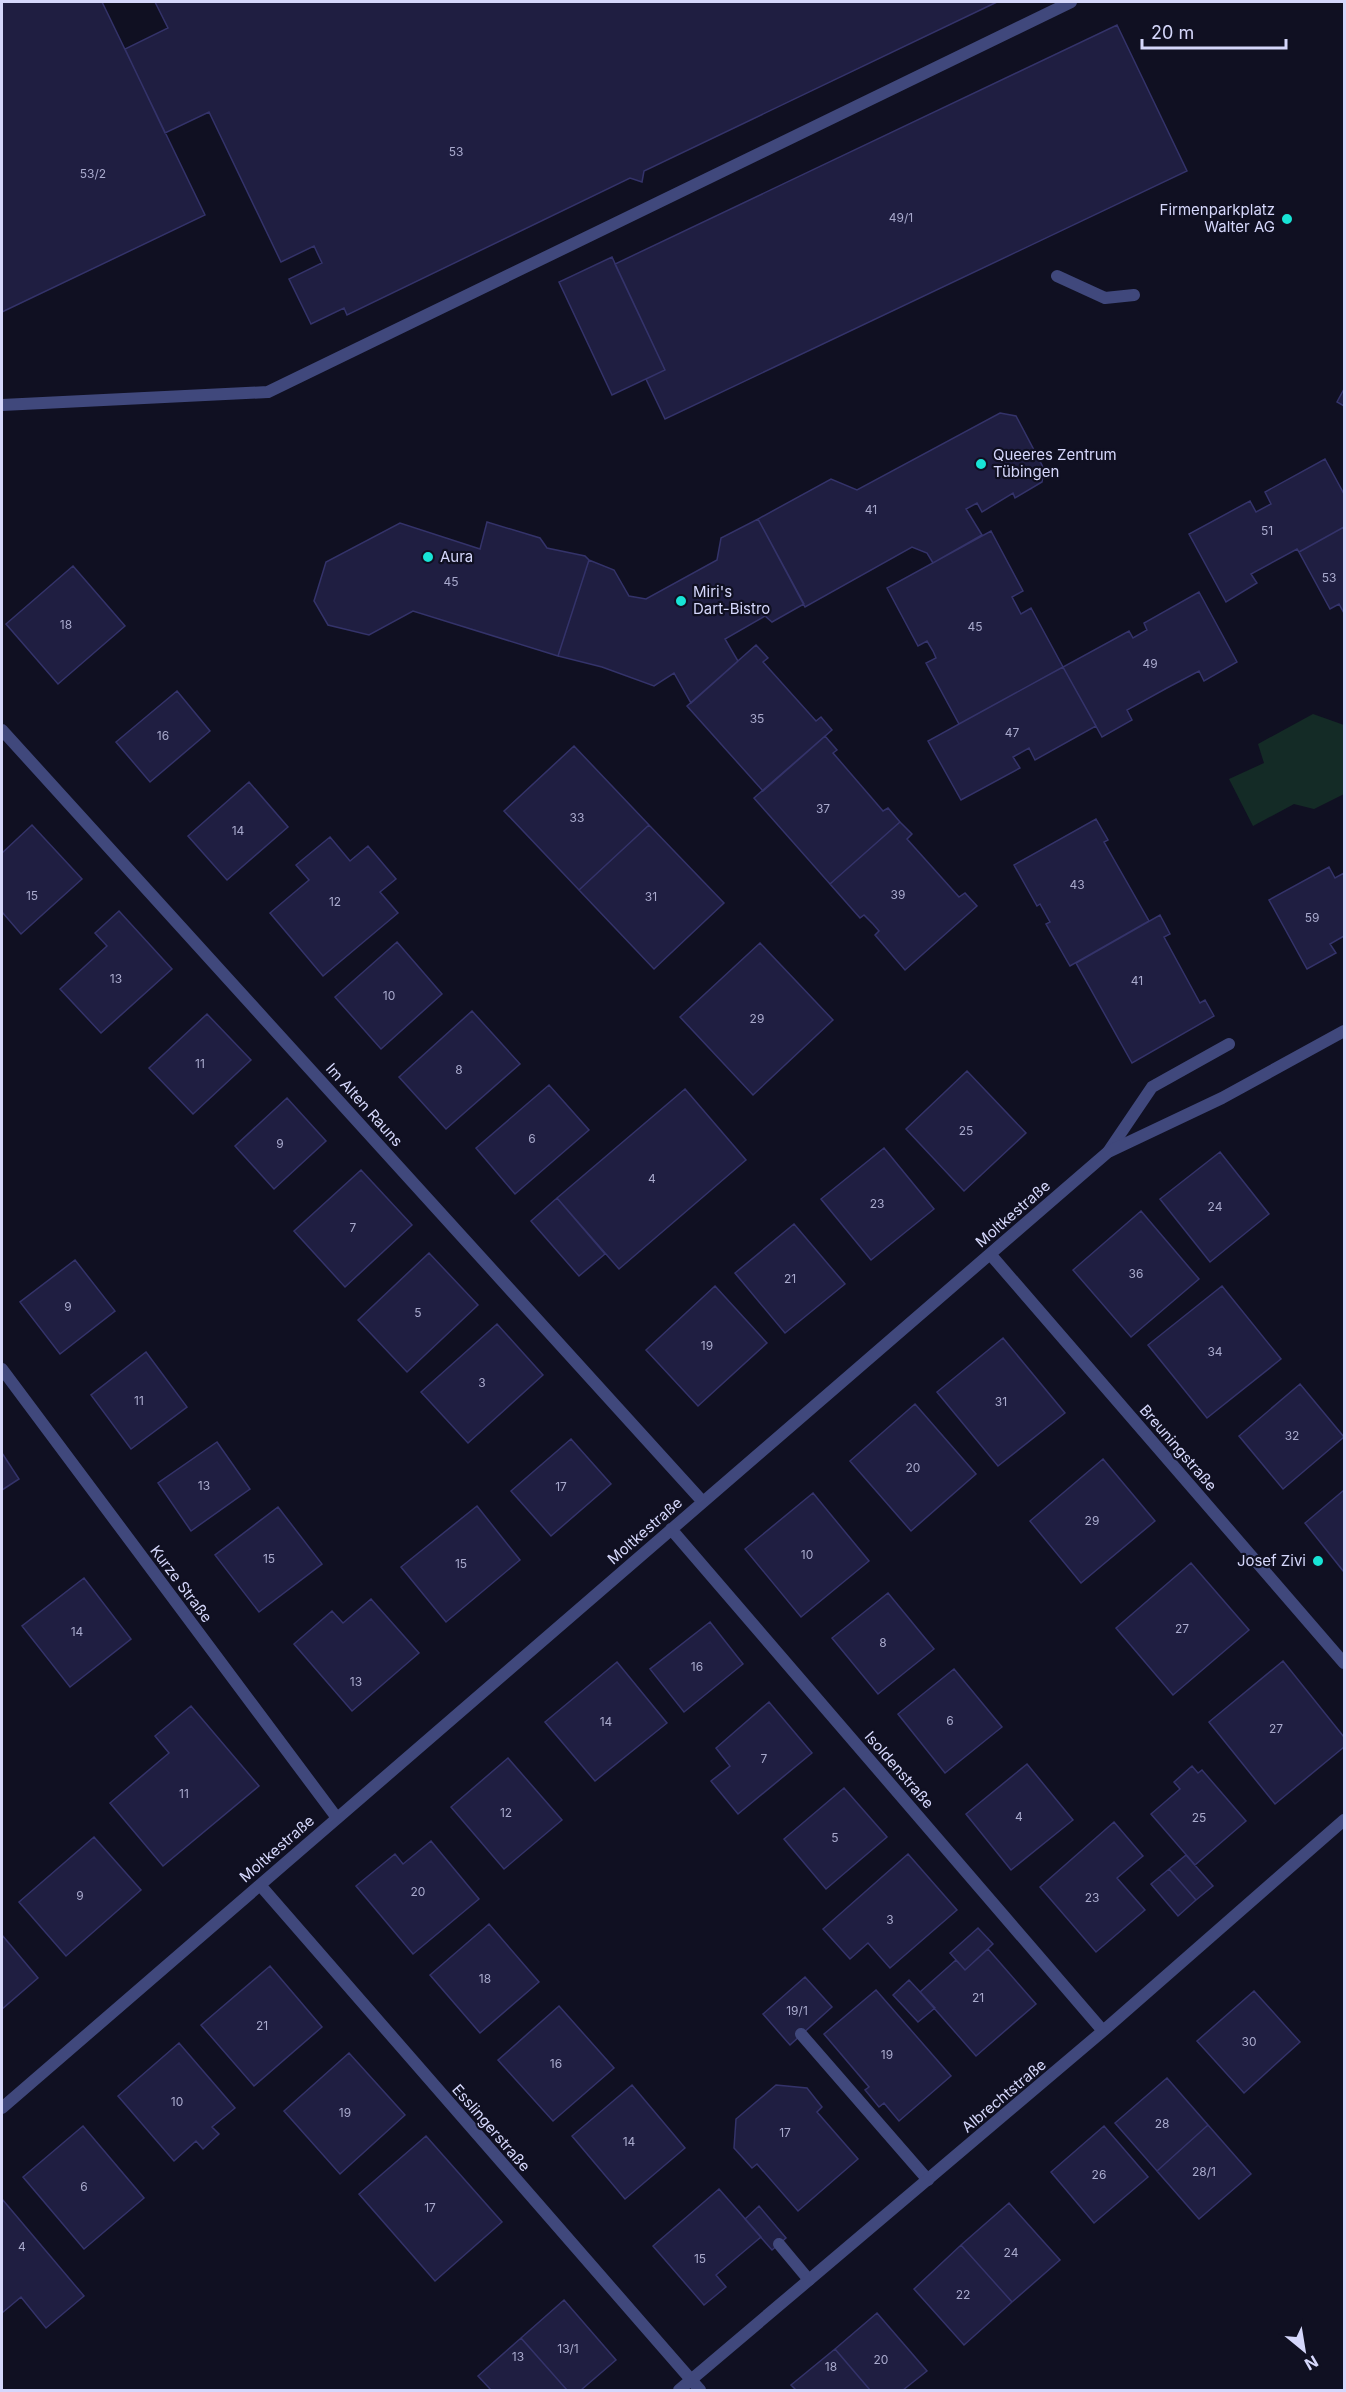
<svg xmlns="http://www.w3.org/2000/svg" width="1346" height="2392" viewBox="0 0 1346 2392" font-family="Inter,sans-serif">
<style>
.green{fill:#142b26}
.building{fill:#1f1e41;stroke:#34336a;stroke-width:1.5}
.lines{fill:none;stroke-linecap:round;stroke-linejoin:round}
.lane{stroke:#40487c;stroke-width:12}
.street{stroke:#40487c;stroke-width:12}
.poi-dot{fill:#18e4d6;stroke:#101022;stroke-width:2}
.labels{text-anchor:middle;stroke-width:4.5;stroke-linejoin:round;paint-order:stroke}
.number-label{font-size:12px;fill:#a8a9cc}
.poi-label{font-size:15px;fill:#d5d7fb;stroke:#101022;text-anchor:start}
.street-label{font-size:15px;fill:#d5d7fb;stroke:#101022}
</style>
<rect width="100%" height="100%" fill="#101022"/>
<!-- green -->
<path class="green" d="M 1313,714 L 1344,725 L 1344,794 L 1314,809 L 1294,804 L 1253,826 L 1229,779 L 1264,763 L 1258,744 Z"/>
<!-- building -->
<path class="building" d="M 2,2 L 102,2 L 205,215 L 2,312 Z
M 155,2 L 997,2 L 644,171 L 642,182 L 630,178 L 347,315 L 344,308 L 311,324 L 289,279 L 322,263 L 314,246 L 281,262 L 209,112 L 165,133 L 125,49 L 168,28 Z
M 1117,25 L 1187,171 L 665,419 L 646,379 L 665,370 L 615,264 Z
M 612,257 L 665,370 L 612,395 L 559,282 Z
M 1344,389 L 1344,406 L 1337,402 Z
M 1000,413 L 1016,416 L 1044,469 L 1042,482 L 1015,498 L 1013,493 L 982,512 L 977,503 L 966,509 L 982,535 L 933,563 L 927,553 L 912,547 L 805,607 L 758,519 L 831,479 L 857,490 Z
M 1325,459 L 1344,494 L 1344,527 L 1299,552 L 1297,549 L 1251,574 L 1257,583 L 1226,602 L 1189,534 L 1250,501 L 1256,512 L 1271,504 L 1265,492 Z
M 758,519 L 804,604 L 772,622 L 765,616 L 725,639 L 738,661 L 691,703 L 674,673 L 654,686 L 602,667 L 558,656 L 589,560 L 614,570 L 629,596 L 646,599 L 717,560 L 721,538 Z
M 487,522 L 540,538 L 547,548 L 585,556 L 589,560 L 558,656 L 413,611 L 369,635 L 328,625 L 314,601 L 326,562 L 400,523 L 480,549 Z
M 1344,527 L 1344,613 L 1339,604 L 1330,609 L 1299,552 Z
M 991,531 L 1023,591 L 1012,597 L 1021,614 L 1031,608 L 1063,667 L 959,724 L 926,663 L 936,658 L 933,651 L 927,641 L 918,646 L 887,588 Z
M 73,566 L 125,626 L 58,684 L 6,624 Z
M 1199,592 L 1237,662 L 1204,681 L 1199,671 L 1167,688 L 1127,710 L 1132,720 L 1102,737 L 1063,667 L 1129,631 L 1133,638 L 1147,630 L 1144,623 Z
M 756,645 L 768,658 L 763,662 L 816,721 L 821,717 L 832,730 L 763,791 L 687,706 Z
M 1063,667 L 1096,726 L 1035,760 L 1029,748 L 1013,757 L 1020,768 L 961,800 L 928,741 Z
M 177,691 L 210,731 L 150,782 L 116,742 Z
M 825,736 L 837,750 L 833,753 L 883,811 L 888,808 L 900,822 L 830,884 L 754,798 Z
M 574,746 L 649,825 L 579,890 L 504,811 Z
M 249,782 L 288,827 L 227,880 L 188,836 Z
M 1096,819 L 1108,840 L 1104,842 L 1149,921 L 1070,966 L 1046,924 L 1050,922 L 1040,904 L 1037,906 L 1014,865 Z
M 900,822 L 912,834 L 907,839 L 959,897 L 965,893 L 977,906 L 905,970 L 875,935 L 879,931 L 873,924 L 864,915 L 860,918 L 830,884 Z
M 32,825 L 82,879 L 21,934 L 2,912 L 2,853 Z
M 649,825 L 724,903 L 654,969 L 579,890 Z
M 330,837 L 350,861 L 368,846 L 396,879 L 380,892 L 398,913 L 323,976 L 270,913 L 309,880 L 296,865 Z
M 1329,867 L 1335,878 L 1344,873 L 1344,936 L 1330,944 L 1336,953 L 1307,969 L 1269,900 Z
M 119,911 L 172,969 L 101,1033 L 60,989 L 107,946 L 95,933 Z
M 1160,915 L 1170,934 L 1164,937 L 1200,1003 L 1205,1000 L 1214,1016 L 1132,1063 L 1076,963 Z
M 397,942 L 442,994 L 381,1049 L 335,997 Z
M 760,943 L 833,1020 L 753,1095 L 680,1017 Z
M 472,1011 L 520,1064 L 446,1129 L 399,1077 Z
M 207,1014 L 251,1060 L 193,1114 L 149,1068 Z
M 967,1071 L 1026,1133 L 964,1191 L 906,1129 Z
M 549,1085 L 589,1130 L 515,1194 L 476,1148 Z
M 685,1089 L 746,1160 L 619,1269 L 557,1198 Z
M 287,1098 L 326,1141 L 274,1189 L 235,1146 Z
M 884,1148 L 934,1209 L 871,1260 L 821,1199 Z
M 1220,1152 L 1269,1214 L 1210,1262 L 1160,1199 Z
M 361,1170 L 412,1225 L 345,1287 L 294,1231 Z
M 557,1198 L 605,1254 L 579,1276 L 531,1221 Z
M 1141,1211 L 1199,1279 L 1131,1337 L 1073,1270 Z
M 794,1224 L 845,1284 L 785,1333 L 735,1273 Z
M 429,1253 L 478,1305 L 407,1372 L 358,1320 Z
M 75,1260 L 115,1311 L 60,1354 L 20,1302 Z
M 715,1286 L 767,1343 L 698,1406 L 646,1350 Z
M 1222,1286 L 1281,1359 L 1207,1418 L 1148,1345 Z
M 497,1324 L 543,1375 L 468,1443 L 421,1392 Z
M 1003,1338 L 1065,1413 L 998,1466 L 937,1392 Z
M 146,1352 L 187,1407 L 131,1449 L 91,1395 Z
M 1300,1384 L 1344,1437 L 1283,1489 L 1239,1436 Z
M 915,1404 L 976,1474 L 911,1531 L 850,1461 Z
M 571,1439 L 611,1484 L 551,1536 L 511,1491 Z
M 217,1442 L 250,1489 L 191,1531 L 158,1483 Z
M 2,1453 L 19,1479 L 2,1490 Z
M 1103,1459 L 1155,1521 L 1081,1583 L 1030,1521 Z
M 1344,1490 L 1344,1572 L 1305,1523 Z
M 813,1493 L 869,1561 L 801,1617 L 745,1549 Z
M 477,1506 L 520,1560 L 446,1622 L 401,1567 Z
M 278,1507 L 322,1564 L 259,1612 L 215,1555 Z
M 1191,1563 L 1249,1630 L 1173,1695 L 1116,1628 Z
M 84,1578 L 131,1639 L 70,1687 L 22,1626 Z
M 888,1593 L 934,1649 L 878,1694 L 832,1638 Z
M 371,1599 L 419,1653 L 352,1711 L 294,1644 L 332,1611 L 343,1623 Z
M 710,1622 L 743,1664 L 684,1712 L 650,1669 Z
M 1283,1661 L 1344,1737 L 1344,1747 L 1275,1804 L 1209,1722 Z
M 617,1662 L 667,1723 L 595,1781 L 545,1722 Z
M 954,1669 L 1002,1727 L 945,1773 L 898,1714 Z
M 769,1702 L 812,1753 L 738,1814 L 711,1781 L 730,1766 L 716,1748 Z
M 191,1706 L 259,1786 L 163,1866 L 110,1803 L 169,1753 L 155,1736 Z
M 508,1758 L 562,1820 L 504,1869 L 451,1807 Z
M 1027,1764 L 1073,1820 L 1011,1870 L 966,1814 Z
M 1192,1766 L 1198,1773 L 1202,1770 L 1246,1821 L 1195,1865 L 1151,1814 L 1180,1789 L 1174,1782 Z
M 844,1788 L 887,1837 L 826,1889 L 784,1839 Z
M 1114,1822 L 1143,1856 L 1117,1878 L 1145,1910 L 1096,1952 L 1040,1887 Z
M 94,1837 L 141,1890 L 66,1956 L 19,1902 Z
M 431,1841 L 479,1899 L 413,1954 L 356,1886 L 395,1854 L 403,1864 Z
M 908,1854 L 957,1910 L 890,1968 L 868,1943 L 850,1959 L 823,1929 Z
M 1186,1855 L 1213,1886 L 1196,1900 L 1169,1869 Z
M 1169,1869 L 1196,1900 L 1178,1916 L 1151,1884 Z
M 489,1924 L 539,1982 L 480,2033 L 430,1975 Z
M 978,1928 L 993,1944 L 965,1970 L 950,1953 Z
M 2,1935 L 38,1978 L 2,2009 Z
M 988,1949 L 1036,2004 L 976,2056 L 920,1992 L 956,1960 L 965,1970 Z
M 270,1966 L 322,2027 L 254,2086 L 201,2025 Z
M 805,1977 L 832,2007 L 790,2045 L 763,2014 Z
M 909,1980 L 935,2008 L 918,2022 L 893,1995 Z
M 876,1990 L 951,2076 L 899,2121 L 884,2103 L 879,2107 L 865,2090 L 869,2087 L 824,2034 Z
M 1254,1991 L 1300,2042 L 1244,2093 L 1197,2041 Z
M 559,2006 L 614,2068 L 553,2121 L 498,2060 Z
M 179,2043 L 235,2108 L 212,2127 L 219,2134 L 203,2149 L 196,2141 L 174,2161 L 118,2096 Z
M 349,2053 L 405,2115 L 340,2174 L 284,2111 Z
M 1167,2078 L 1208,2125 L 1157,2171 L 1115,2123 Z
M 632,2085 L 685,2148 L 625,2199 L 572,2136 Z
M 776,2085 L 807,2088 L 822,2107 L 817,2112 L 858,2159 L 798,2211 L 757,2164 L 752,2168 L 734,2148 L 736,2119 Z
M 1208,2125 L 1251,2174 L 1199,2219 L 1157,2171 Z
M 83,2126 L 144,2198 L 84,2249 L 23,2177 Z
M 1104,2126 L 1148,2177 L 1094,2223 L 1051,2172 Z
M 426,2136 L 502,2222 L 435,2281 L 359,2194 Z
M 719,2189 L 761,2237 L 716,2275 L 726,2287 L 704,2305 L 653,2246 Z
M 2,2199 L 84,2296 L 46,2328 L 21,2297 L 2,2313 Z
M 1009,2203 L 1060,2260 L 1012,2302 L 961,2245 Z
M 759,2206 L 786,2238 L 772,2250 L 745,2219 Z
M 961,2245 L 1012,2302 L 964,2345 L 914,2289 Z
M 564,2300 L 616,2360 L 581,2390 L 567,2390 L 521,2338 Z
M 877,2313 L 927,2371 L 903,2390 L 870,2390 L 835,2349 Z
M 521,2338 L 567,2390 L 491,2390 L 478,2376 Z
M 835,2349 L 870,2390 L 796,2390 L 791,2385 Z"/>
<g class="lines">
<!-- lane -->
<path class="lane" d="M 1057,276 L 1105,298 L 1134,295
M 2,405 L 268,392 L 1071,2
M 1108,1152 L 1152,1087 L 1229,1044
M 801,2034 L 928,2180
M 779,2244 L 809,2280"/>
<!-- street -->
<path class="street" d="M 2,730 L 703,1502
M 990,1254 L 1344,1663
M 2,1369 L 337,1818
M 671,1529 L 1103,2031
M 260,1885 L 700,2390
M 2,2108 L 1108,1152 L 1222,1098 L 1344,1031
M 679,2390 L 1103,2031 L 1344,1820"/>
</g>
<!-- markers -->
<g class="poi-dot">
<circle cx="1287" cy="219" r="6"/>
<circle cx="981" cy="464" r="6"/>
<circle cx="428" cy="557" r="6"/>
<circle cx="681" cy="601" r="6"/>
<circle cx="1318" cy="1561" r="6"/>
</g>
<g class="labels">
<!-- number labels -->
<g class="number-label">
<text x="456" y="156">53</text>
<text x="93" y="178">53/2</text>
<text x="901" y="222">49/1</text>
<text x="871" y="514">41</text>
<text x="1267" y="535">51</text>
<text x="1329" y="582">53</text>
<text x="451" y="586">45</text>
<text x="66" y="629">18</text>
<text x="975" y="631">45</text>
<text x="1150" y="668">49</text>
<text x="757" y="723">35</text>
<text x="1012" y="737">47</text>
<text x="163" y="740">16</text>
<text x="823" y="813">37</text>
<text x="577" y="822">33</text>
<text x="238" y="835">14</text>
<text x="1077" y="889">43</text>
<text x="898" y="899">39</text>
<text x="32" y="900">15</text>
<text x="651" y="901">31</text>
<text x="335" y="906">12</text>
<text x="1312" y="922">59</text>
<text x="116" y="983">13</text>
<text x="1137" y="985">41</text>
<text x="389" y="1000">10</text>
<text x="757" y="1023">29</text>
<text x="200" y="1068">11</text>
<text x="459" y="1074">8</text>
<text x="966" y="1135">25</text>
<text x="532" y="1143">6</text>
<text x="280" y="1148">9</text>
<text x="652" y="1183">4</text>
<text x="877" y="1208">23</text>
<text x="1215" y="1211">24</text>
<text x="353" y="1232">7</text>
<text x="1136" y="1278">36</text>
<text x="790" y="1283">21</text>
<text x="68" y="1311">9</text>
<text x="418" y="1317">5</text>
<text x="707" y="1350">19</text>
<text x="1215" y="1356">34</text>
<text x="482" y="1387">3</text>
<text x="139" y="1405">11</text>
<text x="1001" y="1406">31</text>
<text x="1292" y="1440">32</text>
<text x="913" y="1472">20</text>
<text x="204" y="1490">13</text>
<text x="561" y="1491">17</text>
<text x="1092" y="1525">29</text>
<text x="807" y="1559">10</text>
<text x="269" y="1563">15</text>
<text x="461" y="1568">15</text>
<text x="1182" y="1633">27</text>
<text x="77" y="1636">14</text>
<text x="883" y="1647">8</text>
<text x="697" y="1671">16</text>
<text x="356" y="1686">13</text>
<text x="950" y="1725">6</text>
<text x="606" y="1726">14</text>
<text x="1276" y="1733">27</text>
<text x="764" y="1763">7</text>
<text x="184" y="1798">11</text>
<text x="506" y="1817">12</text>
<text x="1019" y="1821">4</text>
<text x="1199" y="1822">25</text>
<text x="835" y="1842">5</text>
<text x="418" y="1896">20</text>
<text x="80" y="1900">9</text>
<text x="1092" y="1902">23</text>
<text x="890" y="1924">3</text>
<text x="485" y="1983">18</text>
<text x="978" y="2002">21</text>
<text x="797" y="2015">19/1</text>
<text x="262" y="2030">21</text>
<text x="1249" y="2046">30</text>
<text x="887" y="2059">19</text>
<text x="556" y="2068">16</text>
<text x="177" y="2106">10</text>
<text x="345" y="2117">19</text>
<text x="1162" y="2128">28</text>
<text x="785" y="2137">17</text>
<text x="629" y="2146">14</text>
<text x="1204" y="2176">28/1</text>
<text x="1099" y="2179">26</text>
<text x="84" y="2191">6</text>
<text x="430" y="2212">17</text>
<text x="22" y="2251">4</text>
<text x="1011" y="2257">24</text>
<text x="700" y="2263">15</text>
<text x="963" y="2299">22</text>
<text x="568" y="2353">13/1</text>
<text x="518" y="2361">13</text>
<text x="881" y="2364">20</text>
<text x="831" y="2371">18</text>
</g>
<!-- poi labels -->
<g class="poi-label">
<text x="1275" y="215" text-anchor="end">Firmenparkplatz<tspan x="1275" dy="17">Walter AG</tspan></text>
<text x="993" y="460">Queeres Zentrum<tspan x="993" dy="17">Tübingen</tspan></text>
<text x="440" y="562">Aura</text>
<text x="693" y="597">Miri's<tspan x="693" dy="17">Dart-Bistro</tspan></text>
<text x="1306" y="1566" text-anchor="end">Josef Zivi</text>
</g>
<!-- street labels -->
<g class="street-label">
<text transform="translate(364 1105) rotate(48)" y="5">Im Alten Rauns</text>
<text transform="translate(1013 1214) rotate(-41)" y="5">Moltkestraße</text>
<text transform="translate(1178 1448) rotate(49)" y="5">Breuningstraße</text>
<text transform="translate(645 1531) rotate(-41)" y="5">Moltkestraße</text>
<text transform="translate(181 1584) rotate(53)" y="5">Kurze Straße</text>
<text transform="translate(899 1770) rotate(49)" y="5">Isoldenstraße</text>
<text transform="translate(277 1849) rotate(-41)" y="5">Moltkestraße</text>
<text transform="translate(1004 2096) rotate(-40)" y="5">Albrechtstraße</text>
<text transform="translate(491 2128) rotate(49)" y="5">Esslingerstraße</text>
</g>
</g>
<!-- border -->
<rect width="1346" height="2392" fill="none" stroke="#d5d7fb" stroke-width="6"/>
<!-- north arrow -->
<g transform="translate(1304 2350) rotate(150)" stroke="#101022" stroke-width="4.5" paint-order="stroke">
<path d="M0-4.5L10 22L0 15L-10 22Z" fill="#d5d7fb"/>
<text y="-9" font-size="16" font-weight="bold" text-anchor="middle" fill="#d5d7fb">N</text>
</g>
<!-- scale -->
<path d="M1142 39v9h144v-9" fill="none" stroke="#d5d7fb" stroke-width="3"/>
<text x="1151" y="39" font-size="18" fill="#d5d7fb" stroke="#101022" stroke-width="4.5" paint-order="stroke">20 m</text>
</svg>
